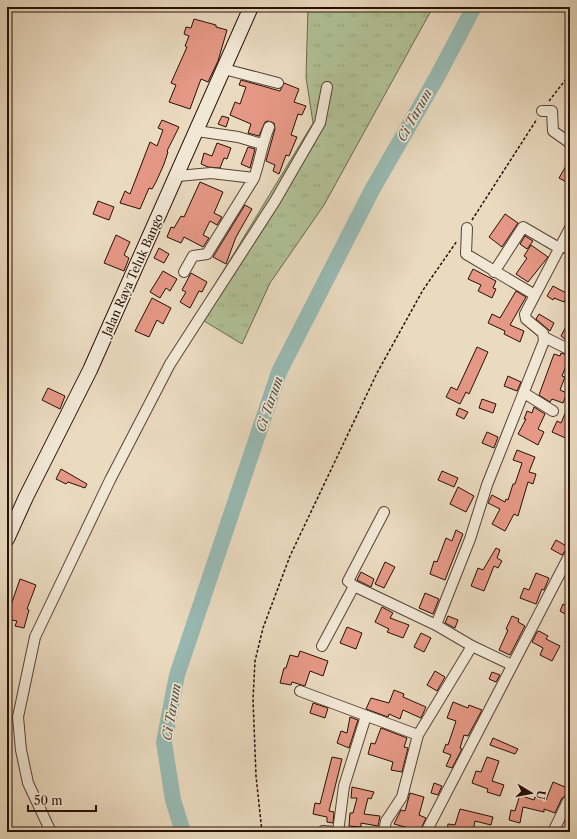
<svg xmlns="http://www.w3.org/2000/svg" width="577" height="839" viewBox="0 0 577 839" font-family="'Libre Caslon Text',serif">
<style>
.grass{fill:url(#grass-tufts);stroke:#6c684e}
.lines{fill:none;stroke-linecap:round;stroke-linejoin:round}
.river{stroke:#98bab3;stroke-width:16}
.building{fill:#e59885;stroke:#281005}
.street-casing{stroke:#584234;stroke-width:12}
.secondary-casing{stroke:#281005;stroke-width:16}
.path{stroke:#281005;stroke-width:1.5;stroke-dasharray:3 2;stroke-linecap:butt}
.street{stroke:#f1e7d5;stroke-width:10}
.secondary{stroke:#f1e7d5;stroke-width:14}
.labels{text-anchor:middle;stroke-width:3.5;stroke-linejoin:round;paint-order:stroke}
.street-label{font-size:12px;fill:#281005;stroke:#f1e7d5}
.water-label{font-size:13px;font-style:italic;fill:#4f4c42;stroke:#f1e7d5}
</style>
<defs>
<pattern id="grass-tufts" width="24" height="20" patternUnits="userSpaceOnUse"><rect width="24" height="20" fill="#b1c196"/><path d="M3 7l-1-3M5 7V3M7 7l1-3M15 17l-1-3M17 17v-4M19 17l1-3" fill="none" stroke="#98a580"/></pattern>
</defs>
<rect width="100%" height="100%" fill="#eadabf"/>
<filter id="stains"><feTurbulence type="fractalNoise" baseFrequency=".005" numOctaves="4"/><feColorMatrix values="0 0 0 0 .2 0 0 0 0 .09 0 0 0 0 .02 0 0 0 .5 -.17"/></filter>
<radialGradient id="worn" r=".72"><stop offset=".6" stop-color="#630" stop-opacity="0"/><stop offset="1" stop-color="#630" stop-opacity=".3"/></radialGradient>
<!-- grass -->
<path class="grass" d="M 308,7 L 433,7 L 324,205 L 270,283 L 242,344 L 196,316 L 313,123 L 306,77 Z"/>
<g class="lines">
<!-- river -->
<path class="river" d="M 183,832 L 173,800 L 164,742 L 177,675 L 279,372 L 372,190 L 437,77 L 474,7"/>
</g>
<!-- building -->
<path class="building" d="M 194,19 L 216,25 L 216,27 L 227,30 L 218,61 L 208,82 L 201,79 L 190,109 L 169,102 L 176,85 L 171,83 L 187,47 L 185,46 L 189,36 L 184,34 L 186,27 L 191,28 Z
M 241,80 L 280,91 L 284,83 L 299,89 L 294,102 L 306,106 L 302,115 L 298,114 L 291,135 L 297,137 L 289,156 L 286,155 L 279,174 L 273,171 L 275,165 L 266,161 L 275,129 L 274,123 L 268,121 L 265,122 L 259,136 L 248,133 L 251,124 L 230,115 L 235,102 L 240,104 L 246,87 L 239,85 Z
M 222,116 L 229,118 L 226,127 L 218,124 Z
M 162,120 L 179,127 L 167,151 L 168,152 L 164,164 L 156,182 L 152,189 L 149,188 L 140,209 L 120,203 L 125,191 L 130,194 L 150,142 L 157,146 L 163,130 L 158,128 Z
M 217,143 L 231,148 L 227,159 L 224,158 L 220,168 L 208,167 L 201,164 L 204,153 L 212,156 Z
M 248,147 L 255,149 L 250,168 L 241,164 Z
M 570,159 L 570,184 L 559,178 Z
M 200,182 L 223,192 L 214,213 L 222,217 L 217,225 L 210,221 L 203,235 L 209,238 L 203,247 L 184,237 L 181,243 L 167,237 L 171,227 L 174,228 L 181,216 L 184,217 Z
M 98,201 L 114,207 L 109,220 L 93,214 Z
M 245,205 L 252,209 L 236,237 L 226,264 L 213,257 Z
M 505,214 L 518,223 L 502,247 L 489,237 Z
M 116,235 L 130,242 L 124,255 L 129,258 L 124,271 L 104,263 Z
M 525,236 L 533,241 L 527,249 L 520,244 Z
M 531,245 L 548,257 L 528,282 L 516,274 L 527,258 L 524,256 Z
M 159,248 L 169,254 L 164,263 L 154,258 Z
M 473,269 L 496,281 L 493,288 L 496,289 L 492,298 L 478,291 L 481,285 L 468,279 Z
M 163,271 L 177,279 L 170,291 L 166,288 L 160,298 L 150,292 Z
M 191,273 L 207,282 L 202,292 L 199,291 L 190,308 L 180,302 L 186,292 L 182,290 Z
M 553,286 L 568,294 L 564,302 L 554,298 L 553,300 L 547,296 Z
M 516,291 L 526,297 L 510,325 L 524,331 L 520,342 L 504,334 L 505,331 L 488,323 L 492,314 L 500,318 Z
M 152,298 L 171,308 L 163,324 L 157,320 L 149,337 L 135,331 Z
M 539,314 L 554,323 L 550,331 L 536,319 Z
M 570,319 L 570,343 L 561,336 Z
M 477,347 L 488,352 L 469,394 L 466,392 L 460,404 L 446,397 L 451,387 L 457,390 Z
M 561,353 L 570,356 L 562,376 L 565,377 L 560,390 L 567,393 L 563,403 L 552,399 L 550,402 L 539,395 L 554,354 L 560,356 Z
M 508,376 L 521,382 L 517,391 L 504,386 Z
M 48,388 L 65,396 L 60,409 L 42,400 Z
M 482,399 L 496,404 L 493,413 L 479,408 Z
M 570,402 L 570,440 L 552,432 L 557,421 L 561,423 Z
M 534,407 L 545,414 L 538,429 L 544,432 L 538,445 L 518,434 L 526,419 L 524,419 L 527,411 L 532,413 Z
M 459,408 L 468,412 L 464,419 L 456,415 Z
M 487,432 L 498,437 L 494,448 L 482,443 Z
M 517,450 L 535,457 L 529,472 L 536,474 L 533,484 L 528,482 L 518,516 L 514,514 L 505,531 L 492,524 L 500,509 L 488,503 L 492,495 L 505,502 L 506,499 L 508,500 L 513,484 L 515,484 L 522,463 L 513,460 Z
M 61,469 L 87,484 L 85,488 L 68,482 L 66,484 L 56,479 Z
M 442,471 L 458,478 L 454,487 L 438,480 Z
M 458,487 L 474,496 L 466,512 L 450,504 Z
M 456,530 L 463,534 L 445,580 L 430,574 L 434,561 L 437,562 L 446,538 L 452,541 Z
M 556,540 L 568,547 L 562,555 L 551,549 Z
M 496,548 L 500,550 L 497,558 L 502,561 L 498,568 L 494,566 L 484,591 L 471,586 L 478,568 L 483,570 Z
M 385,562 L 395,567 L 384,588 L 375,584 Z
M 361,572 L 374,579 L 371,587 L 357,580 Z
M 536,573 L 549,578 L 544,590 L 542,589 L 536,604 L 520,598 L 524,588 L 529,590 Z
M 20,579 L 36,585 L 27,609 L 29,610 L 24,628 L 15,626 L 17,621 L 7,619 L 8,604 L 11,605 Z
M 425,593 L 439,599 L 433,614 L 419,608 Z
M 563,604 L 570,608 L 570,617 L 560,611 Z
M 382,607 L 393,613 L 390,618 L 409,625 L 403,638 L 387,632 L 389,629 L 375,622 Z
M 448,616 L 458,620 L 455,628 L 445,623 Z
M 512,616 L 519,619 L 518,622 L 525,626 L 510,655 L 499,650 L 508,630 L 506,629 Z
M 347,627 L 362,633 L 356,649 L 340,643 Z
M 539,631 L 548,636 L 546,639 L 560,646 L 552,661 L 540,655 L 543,648 L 532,642 L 537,632 Z
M 421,633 L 431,638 L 424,652 L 414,647 Z
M 300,651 L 328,661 L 323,676 L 310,671 L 305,686 L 292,682 L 291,685 L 280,683 L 284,668 L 286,668 L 290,655 L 298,657 Z
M 435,671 L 445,677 L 437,691 L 427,685 Z
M 492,672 L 500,675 L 496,682 L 489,679 Z
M 394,690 L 404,694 L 403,697 L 426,707 L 421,718 L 403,710 L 400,719 L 389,714 L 388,717 L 366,709 L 371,698 L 389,703 Z
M 453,702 L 468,708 L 469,705 L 482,710 L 468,736 L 464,735 L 460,748 L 462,749 L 452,768 L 446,766 L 451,755 L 443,752 L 446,744 L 448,745 L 456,721 L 447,718 Z
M 313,703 L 328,708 L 325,718 L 310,713 Z
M 350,717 L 358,720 L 349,748 L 337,743 L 341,731 L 347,733 Z
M 381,728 L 407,738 L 404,747 L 408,748 L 402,772 L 391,770 L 393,762 L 368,754 L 371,743 L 375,744 Z
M 493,738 L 518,749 L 515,754 L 490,745 Z
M 332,757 L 342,759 L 329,811 L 334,812 L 333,823 L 327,822 L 327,817 L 313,814 L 315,803 L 320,804 Z
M 487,757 L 499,761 L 492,781 L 504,785 L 500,796 L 487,792 L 488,789 L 472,783 L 476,771 L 481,772 Z
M 553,782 L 570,789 L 568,795 L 562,798 L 555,813 L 544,809 L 544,812 L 523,807 L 520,823 L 509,820 L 511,810 L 515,811 L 522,788 L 527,789 L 525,797 L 534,800 L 535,797 L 546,800 Z
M 434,783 L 442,786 L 438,795 L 431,793 Z
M 352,787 L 374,792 L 371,799 L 368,798 L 364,814 L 380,816 L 378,826 L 361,823 L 361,827 L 349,826 L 350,813 L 353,813 L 357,798 L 351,798 Z
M 410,793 L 424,797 L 419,815 L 426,818 L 420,831 L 394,824 L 401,810 L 405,811 Z
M 460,809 L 493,817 L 491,825 L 475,821 L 473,832 L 447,832 L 448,824 L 455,825 Z"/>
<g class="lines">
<!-- street casing -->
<g class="street-casing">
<path id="street" d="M 224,69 L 278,83
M 542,111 L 552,111 L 553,131 L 570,143
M 197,131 L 238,137 L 262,144
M 178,176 L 211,173 L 254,178
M 467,228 L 466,254 L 535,295
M 561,245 L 570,250
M 184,272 L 193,256 L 207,254 L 254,178 C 260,161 262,144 269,127
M 494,272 L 523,227 L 559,248
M 544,337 L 570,350
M 524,393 L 553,411
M 384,512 L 348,581 L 354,586 L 436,625
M 322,646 L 354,586
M 512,665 L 472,646 L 436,625 L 470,539 L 487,485 L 544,341 L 543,333 L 526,319 L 525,314 L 570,228
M 300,691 L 418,735
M 323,831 L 335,832
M 51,832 L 28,783 L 21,750 L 18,717 L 35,637 L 110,480 L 170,364 L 275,201 L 320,123 L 327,87
M 338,832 L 344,786 L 366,716
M 384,832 L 386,821 L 402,797 L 418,735 L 472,646
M 426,832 L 570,554
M 553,832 L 568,801"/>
</g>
<!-- secondary casing -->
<g class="secondary-casing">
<path id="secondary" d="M 7,539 L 26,497 L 90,370 L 251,7"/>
</g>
<!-- path -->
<path class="path" d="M 549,101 L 570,74
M 472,220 L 537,119
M 262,832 L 256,776 L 253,699 L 255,661 L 263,628 L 290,556 L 377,373 L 423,290 L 457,241"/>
<!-- street -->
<use href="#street" class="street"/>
<!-- secondary -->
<use href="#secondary" class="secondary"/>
</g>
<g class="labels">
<!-- street labels -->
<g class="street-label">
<text transform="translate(133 275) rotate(-66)" y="4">Jalan Raya Teluk Bango</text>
</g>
<!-- water labels -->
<g class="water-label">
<text transform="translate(414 115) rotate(-61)" y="5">Ci Tarum</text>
<text transform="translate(269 404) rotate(-71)" y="5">Ci Tarum</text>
<text transform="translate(171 712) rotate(-80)" y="5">Ci Tarum</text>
</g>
</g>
<!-- margin -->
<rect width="577" height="839" fill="none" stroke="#eadabf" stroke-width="24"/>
<rect x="8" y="8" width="561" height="823" fill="none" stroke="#281005" stroke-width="2"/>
<rect x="12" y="12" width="553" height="815" fill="none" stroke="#281005"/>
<!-- north arrow -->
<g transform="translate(531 793) rotate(100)" stroke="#f1e7d5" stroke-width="3" paint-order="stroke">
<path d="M0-3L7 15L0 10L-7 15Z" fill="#281005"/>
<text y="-6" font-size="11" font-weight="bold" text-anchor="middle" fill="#281005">U</text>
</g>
<!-- scale -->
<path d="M28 805v6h68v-6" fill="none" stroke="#281005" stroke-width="2"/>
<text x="34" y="805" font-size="12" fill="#281005" stroke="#f1e7d5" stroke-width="3" paint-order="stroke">50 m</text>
<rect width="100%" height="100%" filter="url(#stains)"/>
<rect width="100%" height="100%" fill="url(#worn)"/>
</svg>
